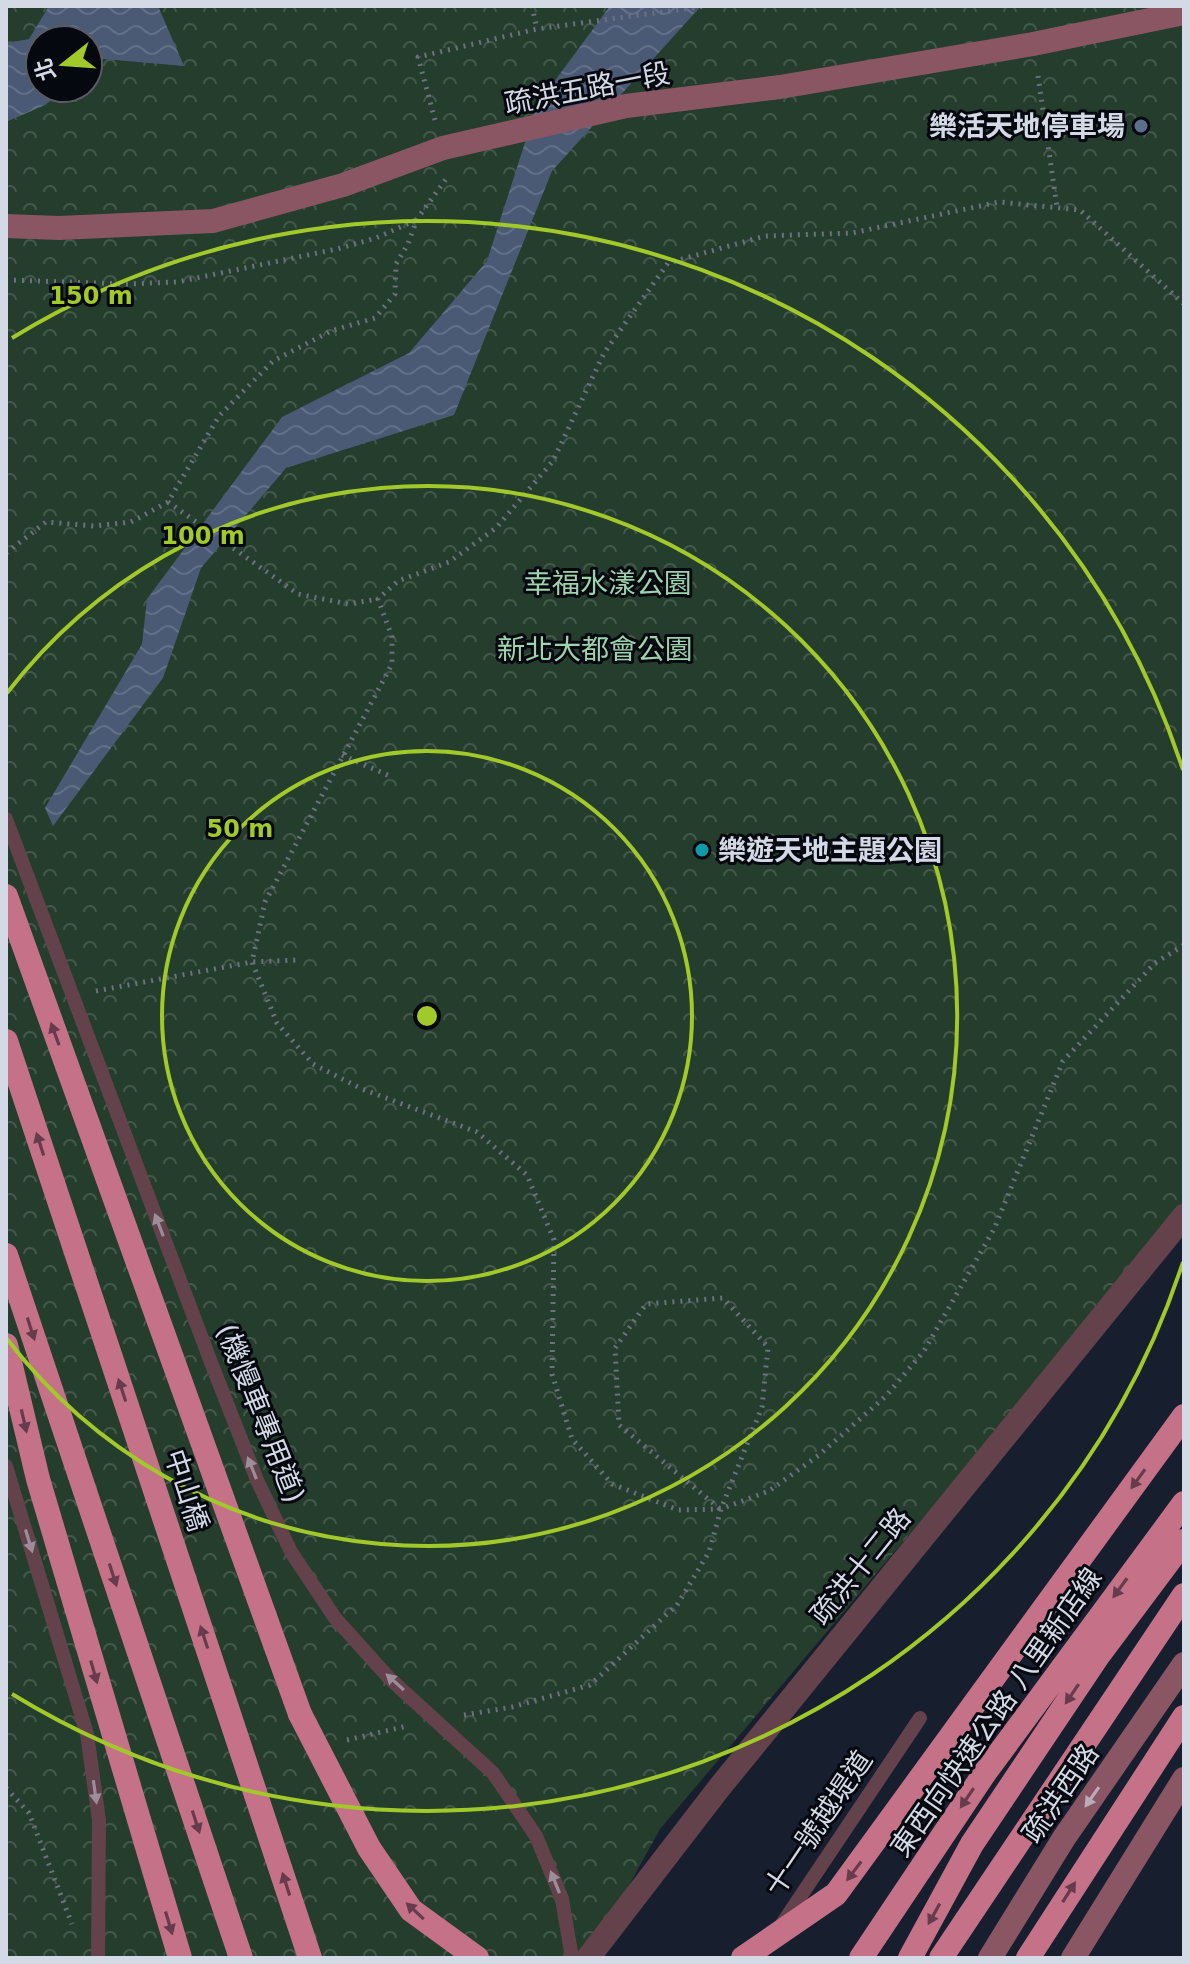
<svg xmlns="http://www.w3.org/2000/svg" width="1190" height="1964" viewBox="0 0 1190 1964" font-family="'DejaVu Sans','Noto Sans TC',sans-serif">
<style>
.park{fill:url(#park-crowns);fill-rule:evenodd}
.water{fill:url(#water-waves)}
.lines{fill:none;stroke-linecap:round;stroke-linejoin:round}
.path{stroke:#6a717f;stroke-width:5;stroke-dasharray:2 6;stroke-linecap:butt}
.lane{stroke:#64424b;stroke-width:14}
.street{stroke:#64424b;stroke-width:24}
.secondary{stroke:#8b5664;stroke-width:24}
.highway{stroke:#c57188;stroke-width:24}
.lane-bridge{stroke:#64424b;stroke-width:14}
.highway-bridge{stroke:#c57188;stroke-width:24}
.oneway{fill:#663c4c}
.oneway2{fill:#9c8e98}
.oneway3{fill:#baacb8}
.ring{fill:none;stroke:#a1c92a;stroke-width:4}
.service-dot{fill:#5c6f8a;stroke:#06080f;stroke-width:3}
.culture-dot{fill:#0f9aa8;stroke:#06080f;stroke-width:3}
.labels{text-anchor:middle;stroke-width:6;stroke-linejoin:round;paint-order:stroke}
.street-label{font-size:28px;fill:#d4dae5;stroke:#06080f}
.poi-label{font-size:28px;font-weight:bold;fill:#d4dae5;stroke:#06080f;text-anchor:end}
.park-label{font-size:28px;fill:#9dd3ad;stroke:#06080f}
.centre{fill:#a1c92a;stroke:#06080f;stroke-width:4}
.ring-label{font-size:24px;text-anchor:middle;font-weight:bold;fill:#a1c92a;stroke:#06080f;stroke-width:6;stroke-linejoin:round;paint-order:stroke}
</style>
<defs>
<pattern id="park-crowns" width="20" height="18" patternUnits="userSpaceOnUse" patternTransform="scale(2)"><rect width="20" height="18" fill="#253d2d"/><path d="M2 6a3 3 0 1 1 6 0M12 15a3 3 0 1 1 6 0" fill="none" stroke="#44584b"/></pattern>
<pattern id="water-waves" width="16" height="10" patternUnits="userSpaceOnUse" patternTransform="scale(2)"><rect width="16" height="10" fill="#4a5a75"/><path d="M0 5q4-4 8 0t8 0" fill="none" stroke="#637188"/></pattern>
</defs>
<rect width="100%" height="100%" fill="#171e2e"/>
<!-- park -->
<path class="park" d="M 6,6 L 1184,6 L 1184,1210 L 660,1829 L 589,1958 L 6,1958 ZM 40,40 L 88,40 L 88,88 L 40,88 Z"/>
<!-- water -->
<path class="water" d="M 49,6 L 158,6 L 184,66 L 103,59 L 88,71 L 88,40 L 40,40 L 40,88 L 67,88 L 45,105 L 6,122 L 6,43 L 29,39 Z
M 610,6 L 701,6 L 552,171 L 454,415 L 286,468 L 201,568 L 163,678 L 53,826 L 45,808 L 142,644 L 147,599 L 282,417 L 409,353 L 487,261 L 537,105 Z"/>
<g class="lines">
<!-- path -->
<path class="path" d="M 532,6 L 537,29
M 1038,76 L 1057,207
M 435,120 L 418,57 L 537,29 L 706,6
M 6,280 L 127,284 L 177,282 L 337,249 L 376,238 L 416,220
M 1184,304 L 1080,210 L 999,202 L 852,233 L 765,236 L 668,263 L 604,353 L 553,461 L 496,528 L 449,562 L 398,581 L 378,599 L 392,637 L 392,664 L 265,902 L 252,962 L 277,1023 L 313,1064 L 362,1089 L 477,1132 L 527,1175 L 554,1240 L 552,1374 L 572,1439 L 612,1484 L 678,1510 L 721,1509 L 769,1491 L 819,1455 L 886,1396 L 924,1351 L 994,1229 L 1063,1061 L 1155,963 L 1184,945
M 168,502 L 298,594 L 348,604 L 378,599
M 6,553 L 46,522 L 94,526 L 131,522 L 168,502 L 219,416 L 273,361 L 331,331 L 375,318 L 395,294 L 396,264 L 408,244 L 417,219 L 446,179
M 342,755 L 392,777
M 96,991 L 252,962 L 299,960
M 464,1715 L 512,1707 L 590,1685 L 677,1605 L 709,1552 L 721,1509 L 762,1407 L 768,1347 L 723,1298 L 646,1304 L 615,1348 L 619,1425 L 720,1509
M 347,1740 L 407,1726
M 6,1788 L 29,1813 L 72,1924"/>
<!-- lane -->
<path class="lane" d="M 6,1466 L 87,1734 L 99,1820 L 98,1958
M 782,1924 L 920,1718"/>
<!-- street -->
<path class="street" d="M 588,1958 L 719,1788 L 1184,1216"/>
<!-- secondary -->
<path class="secondary" d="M 6,226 L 59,228 L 213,221 L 343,185 L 443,148 L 626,106 L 780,87 L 1033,44 L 1184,13
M 990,1958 L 1064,1838 L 1184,1664
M 1073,1958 L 1184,1779"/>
<!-- highway -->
<path class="highway" d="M 6,896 L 300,1714
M 6,1041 L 310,1958
M 6,1255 L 241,1958
M 6,1345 L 38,1479 L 180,1958
M 861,1958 L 984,1774 L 1184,1503
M 910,1958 L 972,1844 L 1098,1656 L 1184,1541
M 941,1958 L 1184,1595
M 1028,1958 L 1184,1717"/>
<!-- lane-bridge -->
<path class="lane-bridge" d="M 6,819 L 212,1365 L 257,1480 L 291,1552 L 335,1618 L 389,1678 L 493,1773 L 536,1836 L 562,1899 L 572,1958"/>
<!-- highway-bridge -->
<path class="highway-bridge" d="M 300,1714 L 369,1848 L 411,1910 L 477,1958
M 743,1958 L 836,1894 L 1184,1416"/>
</g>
<!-- one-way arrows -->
<defs><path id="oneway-solid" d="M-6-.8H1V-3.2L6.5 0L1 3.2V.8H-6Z" transform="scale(2)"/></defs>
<g class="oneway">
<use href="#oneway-solid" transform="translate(55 1034) rotate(-110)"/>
<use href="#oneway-solid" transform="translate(40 1144) rotate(-108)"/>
<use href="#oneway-solid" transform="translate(31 1329) rotate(72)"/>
<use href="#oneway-solid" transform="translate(122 1390) rotate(-108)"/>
<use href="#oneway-solid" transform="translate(24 1421) rotate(77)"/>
<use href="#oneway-solid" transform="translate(1138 1479) rotate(126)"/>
<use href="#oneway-solid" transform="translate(113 1575) rotate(72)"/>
<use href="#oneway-solid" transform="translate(1120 1588) rotate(126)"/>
<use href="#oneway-solid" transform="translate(204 1637) rotate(-108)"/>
<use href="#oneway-solid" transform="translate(94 1672) rotate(74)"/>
<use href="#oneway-solid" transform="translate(1072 1694) rotate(124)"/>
<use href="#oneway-solid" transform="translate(967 1798) rotate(124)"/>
<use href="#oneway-solid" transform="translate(196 1822) rotate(72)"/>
<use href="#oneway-solid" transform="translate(854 1871) rotate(127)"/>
<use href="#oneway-solid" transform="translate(286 1884) rotate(-108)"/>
<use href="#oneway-solid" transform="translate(1069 1892) rotate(-58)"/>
<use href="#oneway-solid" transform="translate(415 1911) rotate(-137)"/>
<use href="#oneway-solid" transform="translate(934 1914) rotate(119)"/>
<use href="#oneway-solid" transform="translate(169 1923) rotate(73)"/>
</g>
<g class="oneway2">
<use href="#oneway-solid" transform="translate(159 1225) rotate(-111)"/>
<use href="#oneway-solid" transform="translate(252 1468) rotate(-112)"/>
<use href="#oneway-solid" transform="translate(29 1541) rotate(73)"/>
<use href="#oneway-solid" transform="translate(395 1682) rotate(-138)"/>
<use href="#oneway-solid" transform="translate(95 1792) rotate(82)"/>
<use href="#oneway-solid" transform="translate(555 1882) rotate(-112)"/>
</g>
<use class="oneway3" href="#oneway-solid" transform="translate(1092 1797) rotate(125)"/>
<!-- distance rings -->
<g class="ring">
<circle cx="427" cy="1016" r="265"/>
<path d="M7 693A530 530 0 1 1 7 1339"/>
<path d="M1183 1262A795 795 0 0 1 12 1694M12 338A795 795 0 0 1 1183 770"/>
</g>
<!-- markers -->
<circle class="service-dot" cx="1141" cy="126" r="8"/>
<circle class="culture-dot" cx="702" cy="850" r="8"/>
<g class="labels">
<!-- street labels -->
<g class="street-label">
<text transform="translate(587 88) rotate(-11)" y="10">疏洪五路一段</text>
<text transform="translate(261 1413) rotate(68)" y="10">(機慢車專用道)</text>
<text transform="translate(187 1490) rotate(72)" y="10">中山橋</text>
<text transform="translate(860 1566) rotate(-51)" y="10">疏洪十二路</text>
<text transform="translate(996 1712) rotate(-55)" y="10">東西向快速公路 八里新店線</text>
<text transform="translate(1060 1793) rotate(-56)" y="10">疏洪西路</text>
<text transform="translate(818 1823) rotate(-56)" y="10">十一號越堤道</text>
</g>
<!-- poi labels -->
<g class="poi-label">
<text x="1125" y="136">樂活天地停車場</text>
<text x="718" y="860" text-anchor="start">樂遊天地主題公園</text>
</g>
<!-- park labels -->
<g class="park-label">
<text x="608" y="593">幸福水漾公園</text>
<text x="595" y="659">新北大都會公園</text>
</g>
</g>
<circle cx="427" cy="1016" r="12" class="centre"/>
<g class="ring-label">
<text x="91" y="304">150 m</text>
<text x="203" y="544">100 m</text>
<text x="240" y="837">50 m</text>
</g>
<!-- border -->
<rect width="1190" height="1964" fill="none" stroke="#d4dae5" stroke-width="16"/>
<!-- north arrow -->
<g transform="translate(64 64) rotate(253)"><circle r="38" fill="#06080f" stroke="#585c65" stroke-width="2"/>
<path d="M0-6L14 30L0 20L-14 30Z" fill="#a1c92a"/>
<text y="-12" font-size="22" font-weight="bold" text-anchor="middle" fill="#d4dae5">北</text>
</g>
</svg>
